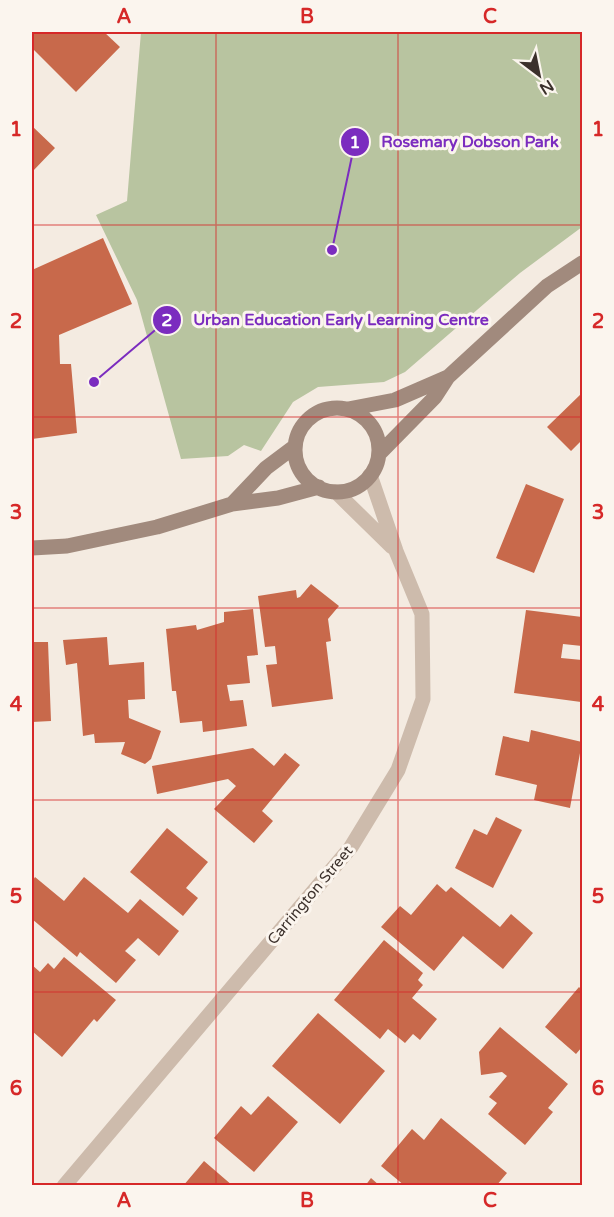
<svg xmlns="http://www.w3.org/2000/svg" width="614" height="1217" viewBox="0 0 614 1217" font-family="'Varela Round',sans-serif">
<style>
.green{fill:#b8c4a0}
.building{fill:#c8694b}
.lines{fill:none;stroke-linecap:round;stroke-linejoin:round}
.street{stroke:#cdbbac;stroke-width:15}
.secondary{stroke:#a18a7d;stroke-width:15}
.grid{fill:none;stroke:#d62828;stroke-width:1.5;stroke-opacity:0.55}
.labels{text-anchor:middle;stroke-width:6;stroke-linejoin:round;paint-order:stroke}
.street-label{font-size:15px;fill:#3b302b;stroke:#fbf5ee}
.leader{fill:none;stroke:#7b2cbf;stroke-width:2}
.callout-dot{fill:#7b2cbf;stroke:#fbf5ee;stroke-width:2}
.mark-label{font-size:18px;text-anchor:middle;font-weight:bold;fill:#fff}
.callout-label{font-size:16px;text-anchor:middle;font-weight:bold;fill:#7b2cbf;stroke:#fbf5ee;stroke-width:6;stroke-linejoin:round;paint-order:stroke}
.neatline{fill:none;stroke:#d62828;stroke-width:2}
.grid-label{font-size:20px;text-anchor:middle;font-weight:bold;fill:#d62828}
</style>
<rect width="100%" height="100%" fill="#f4ebe1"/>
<!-- green -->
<path class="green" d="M 141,32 L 582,32 L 582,227 L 520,273 L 405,372 L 384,382 L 318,387 L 293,402 L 261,451 L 244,445 L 228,456 L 181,459 L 137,300 L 96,215 L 127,201 Z"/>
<!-- building -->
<path class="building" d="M 32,32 L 104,32 L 120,47 L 76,92 L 32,48 Z
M 32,126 L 55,148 L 32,172 Z
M 103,238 L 132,304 L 59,335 L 60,364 L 71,364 L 77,433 L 32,439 L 32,270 Z
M 582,393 L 582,440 L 571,451 L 547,427 Z
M 526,484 L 564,499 L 534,573 L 496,558 Z
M 311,584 L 339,606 L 328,619 L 331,641 L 326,642 L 333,699 L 272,707 L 266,665 L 277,664 L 275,646 L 265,647 L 258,596 L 296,590 L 297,598 L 300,597 Z
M 253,609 L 258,655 L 247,656 L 250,683 L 227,685 L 230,701 L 243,700 L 247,726 L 203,732 L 202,721 L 180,723 L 176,691 L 172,691 L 166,629 L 196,625 L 197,630 L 224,622 L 224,612 Z
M 526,610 L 582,617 L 582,646 L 563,644 L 561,658 L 582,660 L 581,702 L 514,693 Z
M 107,637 L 109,665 L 144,662 L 145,699 L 128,700 L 129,718 L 161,731 L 151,759 L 145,764 L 121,754 L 125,742 L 95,743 L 94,734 L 83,736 L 77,663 L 66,665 L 63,640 Z
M 32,642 L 48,642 L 51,721 L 32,722 Z
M 531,730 L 582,742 L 570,808 L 534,800 L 537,785 L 495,775 L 503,736 L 529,742 Z
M 253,748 L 274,766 L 285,753 L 300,765 L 262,811 L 273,821 L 254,843 L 214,809 L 236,786 L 228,779 L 157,794 L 152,766 Z
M 496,817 L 522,830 L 493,888 L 455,868 L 474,829 L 487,835 Z
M 167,828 L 208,862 L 186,888 L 198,898 L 183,916 L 130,872 Z
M 35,877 L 64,901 L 84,877 L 128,913 L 140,899 L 179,931 L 159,956 L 138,938 L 125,951 L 136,960 L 116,983 L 80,952 L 77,957 L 32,919 L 32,882 Z
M 437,884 L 446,892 L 451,887 L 500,927 L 511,914 L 533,933 L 503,969 L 463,936 L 434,971 L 381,927 L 400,906 L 411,915 Z
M 384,940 L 423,973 L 418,980 L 423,985 L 412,998 L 437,1019 L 420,1040 L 413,1034 L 405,1043 L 388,1029 L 380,1039 L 334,1000 Z
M 64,957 L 116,1000 L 97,1022 L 94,1019 L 62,1057 L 32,1031 L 32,965 L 40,972 L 48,963 L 54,969 Z
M 579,987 L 582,990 L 582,1047 L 576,1054 L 545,1027 Z
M 318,1013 L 385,1071 L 340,1124 L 272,1066 Z
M 500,1027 L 568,1084 L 548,1108 L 553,1112 L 525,1145 L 488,1114 L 497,1103 L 489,1097 L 507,1076 L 502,1072 L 481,1075 L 479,1052 Z
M 268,1096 L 298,1122 L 254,1172 L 214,1138 L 241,1106 L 251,1115 Z
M 441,1118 L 507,1173 L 496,1186 L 405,1186 L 381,1166 L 412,1129 L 424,1140 Z
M 204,1161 L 233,1186 L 183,1186 Z
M 371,1178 L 380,1186 L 365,1186 Z"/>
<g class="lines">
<!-- street -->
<path class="street" d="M 336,492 L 392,547
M 64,1186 L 351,847 L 398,770 L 423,699 L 422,614 L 396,551 L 370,475"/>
<!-- secondary -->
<path class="secondary" d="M295 450a42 42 0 1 1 84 0a42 42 0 1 1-84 0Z
M 348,409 L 395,400 L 448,377
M 379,454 L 435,397 L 448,377 L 547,286 L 582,263
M 232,504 L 266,468 L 294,447
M 32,548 L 67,546 L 157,527 L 232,504 L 278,498 L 319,487"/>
</g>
<!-- grid -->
<path class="grid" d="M 216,32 L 216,1186M 398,32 L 398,1186M 32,225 L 582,225M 32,417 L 582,417M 32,608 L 582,608M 32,800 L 582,800M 32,992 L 582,992"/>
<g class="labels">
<!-- street labels -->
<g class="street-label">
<text transform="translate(310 895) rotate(-50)" y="5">Carrington Street</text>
</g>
</g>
<!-- callouts -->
<path class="leader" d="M332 250L355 142M94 382L167 320"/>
<g class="callout-dot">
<circle cx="332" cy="250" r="6"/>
<circle cx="94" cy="382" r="6"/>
<circle cx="355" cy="142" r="15"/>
<circle cx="167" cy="320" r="15"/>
</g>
<g class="mark-label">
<text x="355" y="148">1</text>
<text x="167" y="326">2</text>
</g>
<g class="callout-label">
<text x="470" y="147">Rosemary Dobson Park</text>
<text x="341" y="325">Urban Education Early Learning Centre</text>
</g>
<!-- border -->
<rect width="614" height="1217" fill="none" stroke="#fbf5ee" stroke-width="66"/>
<!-- north arrow -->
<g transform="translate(539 75) rotate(148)" stroke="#fbf5ee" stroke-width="4.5" paint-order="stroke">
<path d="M0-4.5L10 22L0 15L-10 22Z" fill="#3b302b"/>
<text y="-9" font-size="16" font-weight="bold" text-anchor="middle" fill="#3b302b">N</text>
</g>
<rect x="33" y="33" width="548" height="1151" class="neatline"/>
<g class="grid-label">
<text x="124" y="23">A</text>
<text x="307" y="23">B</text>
<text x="490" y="23">C</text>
<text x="16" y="136">1</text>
<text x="598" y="136">1</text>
<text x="16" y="328">2</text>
<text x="598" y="328">2</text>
<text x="16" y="519">3</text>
<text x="598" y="519">3</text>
<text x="16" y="711">4</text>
<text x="598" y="711">4</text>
<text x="16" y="903">5</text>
<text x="598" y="903">5</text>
<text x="16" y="1095">6</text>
<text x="598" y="1095">6</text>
<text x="124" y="1207">A</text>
<text x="307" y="1207">B</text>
<text x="490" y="1207">C</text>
</g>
</svg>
